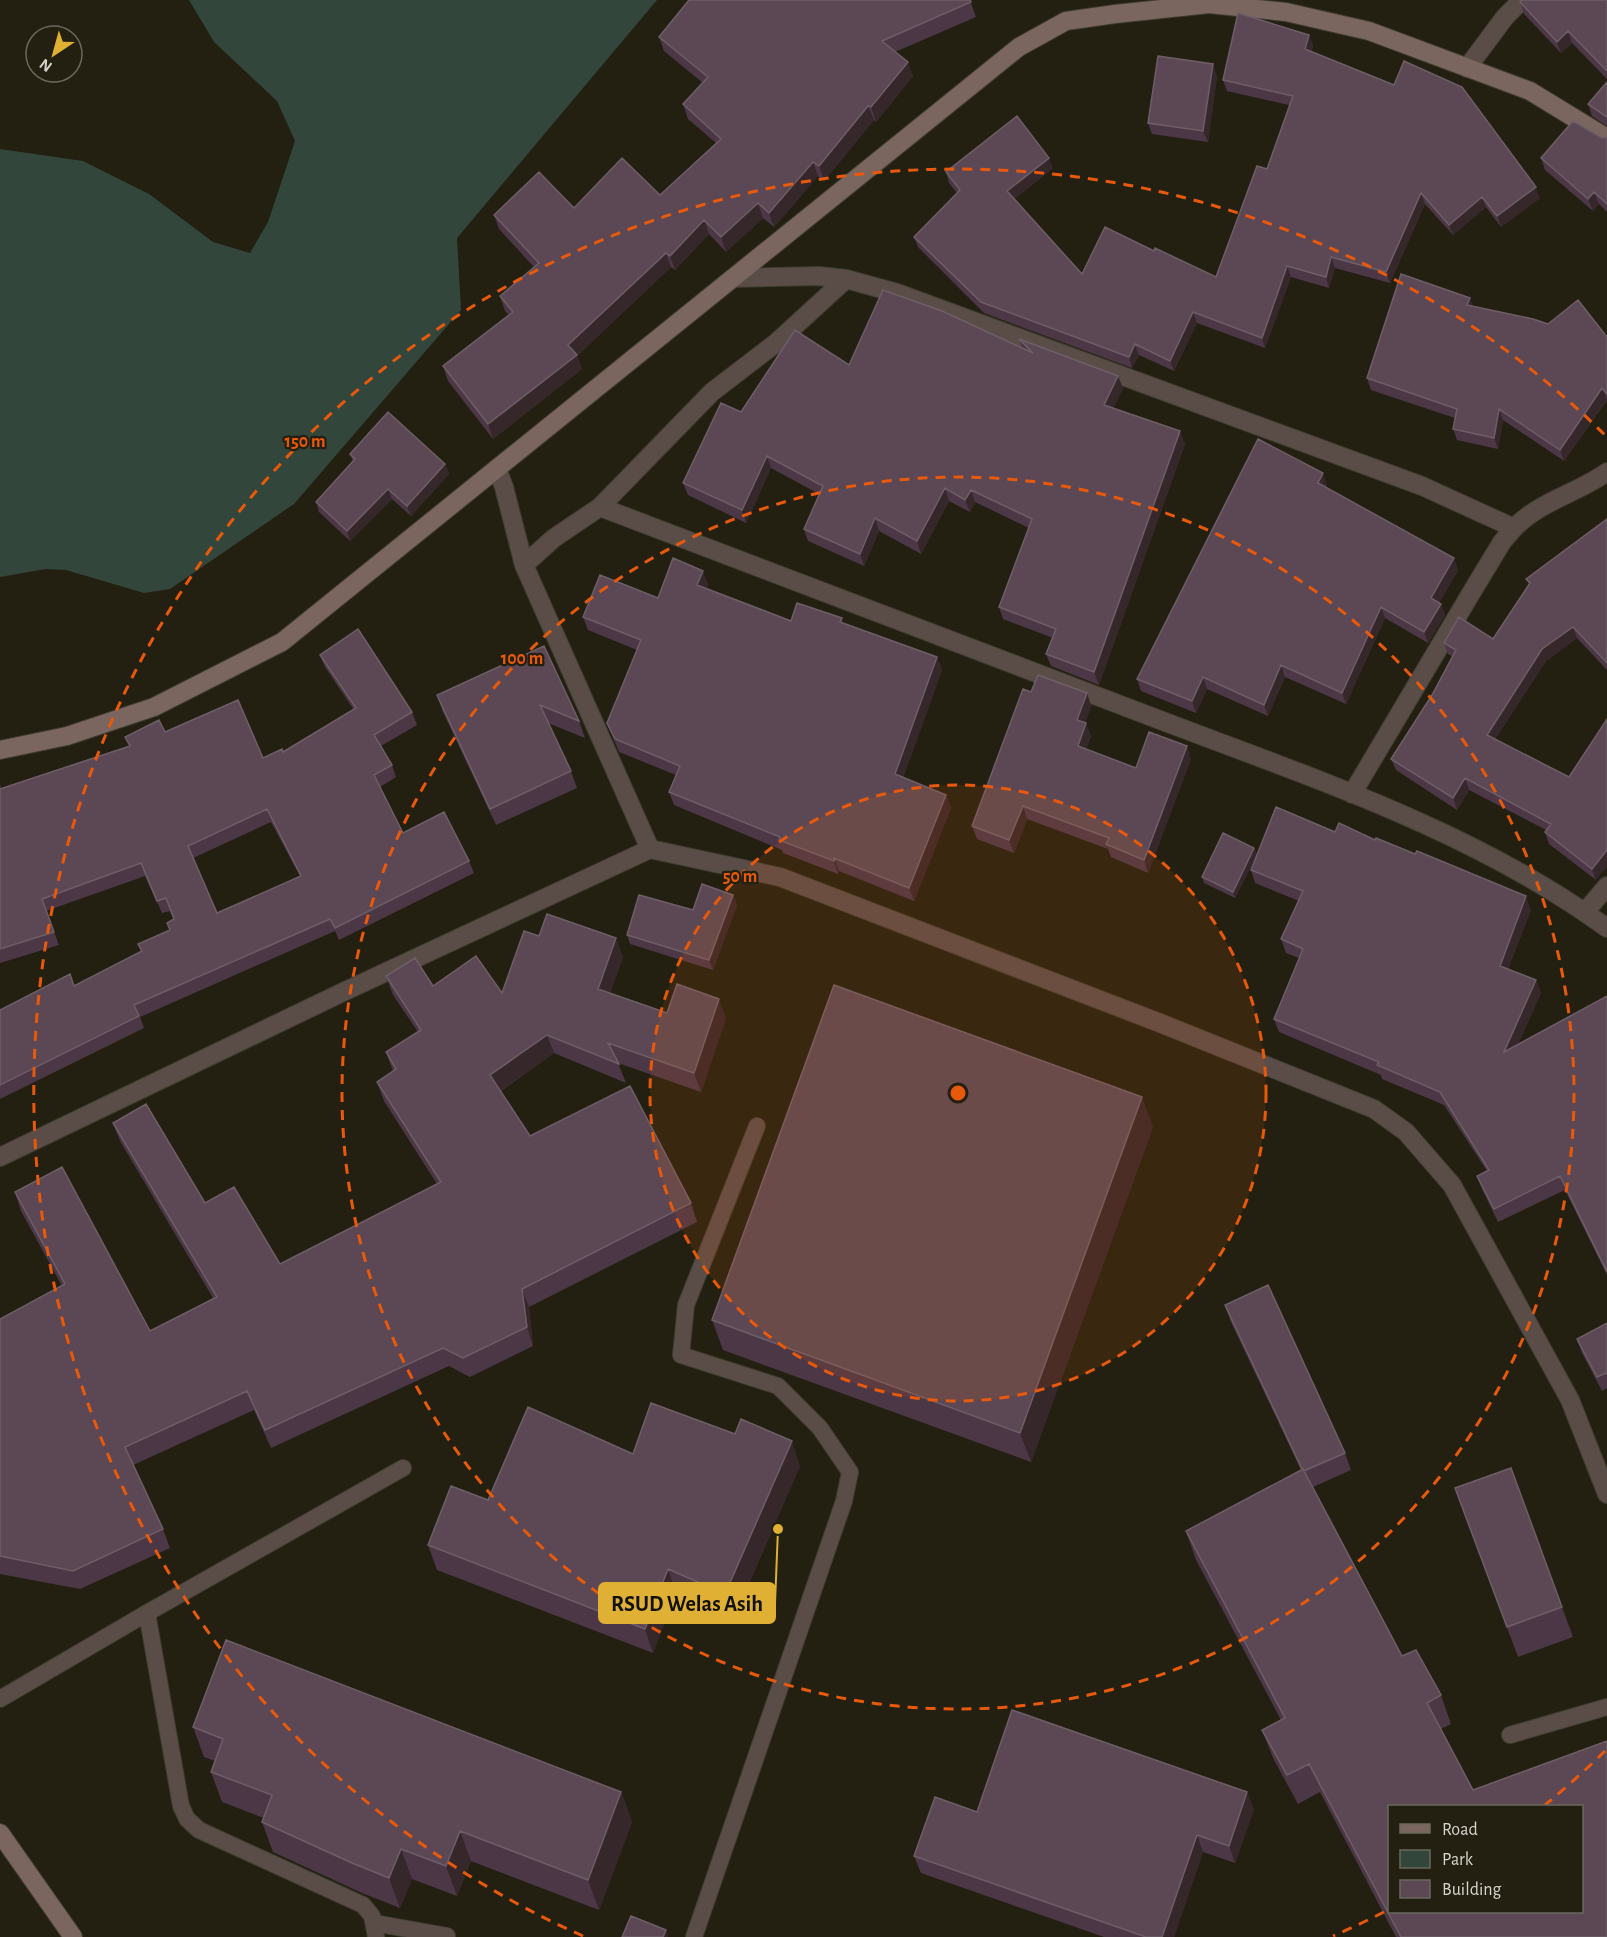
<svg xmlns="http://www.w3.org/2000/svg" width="1607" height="1937" viewBox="0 0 1607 1937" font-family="'Alegreya Sans',sans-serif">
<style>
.green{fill:#33463b}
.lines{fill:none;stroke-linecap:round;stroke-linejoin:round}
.lane-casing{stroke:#3f3d30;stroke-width:18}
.street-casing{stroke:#3f3d30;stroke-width:20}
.secondary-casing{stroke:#3f3d30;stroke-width:20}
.lane{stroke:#5a4d48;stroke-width:16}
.street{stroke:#5a4d48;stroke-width:18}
.secondary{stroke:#7b665f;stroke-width:18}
.wall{fill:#4c3746;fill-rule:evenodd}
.shaded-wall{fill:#36272b}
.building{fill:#5b4854;stroke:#6e5e67;stroke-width:1.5;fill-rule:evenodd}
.ring{fill:none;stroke:#e8590c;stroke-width:3;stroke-dasharray:10 8}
.centre{fill:#e8590c;stroke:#232012;stroke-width:3}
.ring-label{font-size:18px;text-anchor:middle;font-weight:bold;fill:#e8590c;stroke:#232012;stroke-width:4.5;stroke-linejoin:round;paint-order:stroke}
.leader{fill:none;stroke:#e0b034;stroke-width:2}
.callout-dot{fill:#e0b034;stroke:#232012;stroke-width:2}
.callout{fill:#e0b034;stroke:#e0b034;stroke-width:2}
.callout-label{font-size:22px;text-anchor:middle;font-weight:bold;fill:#111}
</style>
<rect width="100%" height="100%" fill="#232012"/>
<!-- green -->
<path class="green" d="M 189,0 L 657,0 L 457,238 L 461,310 L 294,504 L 170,589 L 144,593 L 66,570 L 46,569 L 0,577 L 0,149 L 83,161 L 149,194 L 213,242 L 250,253 L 268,222 L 295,141 L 277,101 L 214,42 Z"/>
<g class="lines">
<!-- lane casing -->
<g class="lane-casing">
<path id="lane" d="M 147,1613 L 181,1806 L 187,1819 L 199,1830 L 363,1905 L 372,1916 L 376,1937
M 0,1699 L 147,1613 L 403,1468
M 1510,1735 L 1607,1707
M 374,1923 L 447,1936
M 694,1937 L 844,1501 L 850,1472 L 820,1428 L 778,1386 L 681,1355 L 686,1305 L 757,1126"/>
</g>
<!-- street casing -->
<g class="street-casing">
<path id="street" d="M 1467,68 L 1505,17 L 1522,0
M 733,278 L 819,276 L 846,279 L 897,293 L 1422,486 L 1514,528 L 1502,542 L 1470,595 L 1352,794
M 497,469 L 504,487 L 524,565 L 650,849
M 600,507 L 712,392 L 776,343 L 846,279
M 1514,528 C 1540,501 1578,493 1607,472
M 524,565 L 554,538 L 600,507 C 786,578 973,649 1160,720 C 1312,778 1474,831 1607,928
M 1585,912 L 1607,886
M 0,1157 L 341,993 L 650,849 L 780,877 L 1160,1023 L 1374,1109 L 1406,1132 L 1452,1185 L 1570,1400 L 1607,1494"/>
</g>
<!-- secondary casing -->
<g class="secondary-casing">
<path id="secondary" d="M 0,750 L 67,736 L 154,707 L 282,642 L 1019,47 L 1066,21 L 1115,14 L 1209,4 L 1286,12 L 1369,31 L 1530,91 L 1607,138
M 0,1833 L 73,1937"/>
</g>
<!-- lane -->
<use href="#lane" class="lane"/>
<!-- street -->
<use href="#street" class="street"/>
<!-- secondary -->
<use href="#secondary" class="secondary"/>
</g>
<!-- wall -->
<path class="wall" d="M 970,0 L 976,17 L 895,52 L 913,76 L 876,122 L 874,120 L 824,181 L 818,176 L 774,227 L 763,218 L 726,252 L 709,234 L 675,270 L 671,267 L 577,356 L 582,369 L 493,439 L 448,381 L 443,366 L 509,315 L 505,311 L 500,296 L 534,267 L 499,229 L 494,215 L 574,208 L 660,195 L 716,143 L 688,119 L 683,104 L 703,83 L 664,51 L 659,37 Z
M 1607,0 L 1607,79 L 1572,43 L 1561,53 L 1524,14 L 1520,2 Z
M 1309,35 L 1313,46 L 1311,51 L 1540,198 L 1501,227 L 1486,207 L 1453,235 L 1425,204 L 1390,283 L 1335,268 L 1329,288 L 1291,277 L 1265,348 L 1197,323 L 1174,371 L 1139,355 L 1132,368 L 984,313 L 918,247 L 914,237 L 957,193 L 949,183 L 946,172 L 1053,168 L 1014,199 L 1082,274 L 1154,251 L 1216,277 L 1267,169 L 1289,105 L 1227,91 L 1223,80 Z
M 1217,76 L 1208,142 L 1152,134 L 1148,123 Z
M 1607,82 L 1607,126 L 1592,116 L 1588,104 Z
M 1607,137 L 1607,212 L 1599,204 L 1593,211 L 1545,170 L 1541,158 Z
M 1473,307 L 1607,337 L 1607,400 L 1564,461 L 1503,420 L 1498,449 L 1457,440 L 1453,429 L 1455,418 L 1371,390 L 1367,378 Z
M 1019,339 L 1123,388 L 1113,408 L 1185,444 L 1099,685 L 1051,666 L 1046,654 L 1053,638 L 1003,619 L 999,607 L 1029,528 L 975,502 L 970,512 L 949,501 L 921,554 L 879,531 L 864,566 L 808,541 L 804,529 L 819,494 L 771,468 L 746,523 L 688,495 L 683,483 L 741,412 L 849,365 L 1022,348 Z
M 350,454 L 445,464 L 449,474 L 411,516 L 392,499 L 350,541 L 319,512 L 316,502 L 353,462 Z
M 1327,484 L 1326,487 L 1458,570 L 1439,603 L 1441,604 L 1445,615 L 1428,643 L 1385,618 L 1346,704 L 1285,677 L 1268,716 L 1207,689 L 1196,713 L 1141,691 L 1137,679 Z
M 1607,519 L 1607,670 L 1577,638 L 1546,661 L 1495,739 L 1569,777 L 1596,880 L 1549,844 L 1545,832 L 1546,830 L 1469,790 L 1457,810 L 1396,770 L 1391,759 L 1432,695 L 1452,656 L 1448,654 L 1444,643 L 1493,639 L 1529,584 L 1526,579 Z
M 708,584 L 706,589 L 791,621 L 842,618 L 843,624 L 937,657 L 942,670 L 903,778 L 946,795 L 951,808 L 914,901 L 839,871 L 838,874 L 783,853 L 782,850 L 674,805 L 669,792 L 676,775 L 619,752 L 607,723 L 637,650 L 588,630 L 583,617 Z
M 544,646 L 579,721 L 585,738 L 548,723 L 571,771 L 577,788 L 496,825 L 443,712 L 437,695 Z
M 320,655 L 412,712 L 417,725 L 381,746 L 392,765 L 396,777 L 380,787 L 403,833 L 469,861 L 474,873 L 339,940 L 335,931 L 140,1017 L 144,1028 L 0,1099 L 0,1010 L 74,986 L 141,952 L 138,944 L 169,930 L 174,919 L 170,911 L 162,913 L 145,876 L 46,911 L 59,945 L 0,963 L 0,784 L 1,788 L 129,746 L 125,737 L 165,732 L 263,758 L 283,752 L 354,710 L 325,667 ZM 271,822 L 300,876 L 217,913 L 193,858 Z
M 1031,692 L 1087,693 L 1091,706 L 1085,723 L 1091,736 L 1086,749 L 1136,768 L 1191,759 L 1148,873 L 1111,857 L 1108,849 L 1027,819 L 1014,853 L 977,839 L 972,826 Z
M 1335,832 L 1375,840 L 1531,910 L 1508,969 L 1536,980 L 1541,993 L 1518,1044 L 1607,996 L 1607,1275 L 1565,1190 L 1498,1222 L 1482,1189 L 1477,1176 L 1487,1171 L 1444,1105 L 1382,1079 L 1381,1075 L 1279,1032 L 1274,1019 L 1299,958 L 1286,953 L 1281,939 L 1299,901 L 1255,883 L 1251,870 Z
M 1254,848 L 1257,854 L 1235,898 L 1204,883 L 1202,877 Z
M 733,895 L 737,905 L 713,970 L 630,944 L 627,935 Z
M 539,936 L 623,957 L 610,993 L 667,1013 L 726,1018 L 701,1092 L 618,1063 L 626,1083 L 554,1053 L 501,1091 L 530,1136 L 691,1203 L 697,1222 L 529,1307 L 533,1346 L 470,1377 L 449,1366 L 271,1448 L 254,1410 L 133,1465 L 163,1529 L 170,1548 L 80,1589 L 0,1574 L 0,1319 L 62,1286 L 21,1211 L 15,1192 L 150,1331 L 213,1298 L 120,1141 L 113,1123 L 205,1203 L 280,1264 L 437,1184 L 384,1101 L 377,1082 L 393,1071 L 386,1052 L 418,1032 L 393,995 L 386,976 L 433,986 L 502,993 Z
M 1153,1127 L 1031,1462 L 723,1350 L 712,1320 Z
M 1225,1305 L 1345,1453 L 1351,1470 L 1313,1487 L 1402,1656 L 1441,1695 L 1451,1724 L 1441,1729 L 1473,1790 L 1607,1937 L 1396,1937 L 1320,1792 L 1298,1804 L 1273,1758 L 1262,1730 L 1281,1720 L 1196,1560 L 1186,1531 L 1301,1470 L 1231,1322 Z
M 1607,1323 L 1607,1388 L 1602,1391 L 1582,1353 L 1577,1339 Z
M 633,1454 L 800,1466 L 734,1618 L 676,1593 L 653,1653 L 437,1570 L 428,1545 L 488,1500 Z
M 1511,1468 L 1573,1637 L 1518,1657 L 1455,1488 Z
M 193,1727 L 621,1792 L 632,1822 L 599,1910 L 471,1861 L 457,1896 L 412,1879 L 400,1908 L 362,1893 L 273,1852 L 262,1822 L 264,1818 L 222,1802 L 211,1772 L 215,1761 L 204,1757 Z
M 1254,1809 L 1235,1863 L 1203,1852 L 1174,1937 L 1104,1937 L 921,1873 L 914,1856 L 977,1812 Z"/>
<!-- shaded-wall -->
<path class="shaded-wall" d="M 1568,31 L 1572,43 L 1561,53 L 1557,42 Z
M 1309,35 L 1313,46 L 1309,59 L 1305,49 Z
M 908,62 L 913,76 L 876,122 L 871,107 Z
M 1213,64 L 1217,76 L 1208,142 L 1203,131 Z
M 868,106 L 874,120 L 824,181 L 819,166 Z
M 1049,158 L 1053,168 L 1011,201 L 1007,191 Z
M 813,162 L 818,176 L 774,227 L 769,213 Z
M 1536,187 L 1540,198 L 1501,227 L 1497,216 Z
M 1594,192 L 1599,204 L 1593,211 L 1588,199 Z
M 1421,193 L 1425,204 L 1390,283 L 1386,272 Z
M 1482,197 L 1486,207 L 1453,235 L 1449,225 Z
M 758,203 L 763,218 L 726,252 L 721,237 Z
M 704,220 L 709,234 L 675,270 L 670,256 Z
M 666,253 L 671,267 L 577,356 L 582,369 L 493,439 L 488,424 L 568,345 Z
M 1331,257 L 1335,268 L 1329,288 L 1326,277 Z
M 1287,266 L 1291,277 L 1265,348 L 1262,338 Z
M 1470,298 L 1474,309 L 1467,305 Z
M 1193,312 L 1197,323 L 1174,371 L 1170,361 Z
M 1135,344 L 1139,355 L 1132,368 L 1129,357 Z
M 1118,376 L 1123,388 L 1109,417 L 1104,405 Z
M 1602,388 L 1607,399 L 1564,461 L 1560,450 Z
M 1499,409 L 1503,420 L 1498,449 L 1494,438 Z
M 1180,431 L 1185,444 L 1099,685 L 1094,672 Z
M 767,456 L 771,468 L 746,523 L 742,510 Z
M 445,464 L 449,474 L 411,516 L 407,506 Z
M 1323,473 L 1327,484 L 1322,494 L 1318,483 Z
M 945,488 L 949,501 L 921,554 L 917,541 Z
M 388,489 L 392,499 L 350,541 L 347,531 Z
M 971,490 L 975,502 L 970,512 L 965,500 Z
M 875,518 L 879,531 L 864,566 L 860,554 Z
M 1454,558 L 1458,570 L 1436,609 L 1431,598 Z
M 703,571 L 708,584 L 702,599 L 697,585 Z
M 1441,604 L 1445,615 L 1428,643 L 1424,632 Z
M 1381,607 L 1385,618 L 1346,704 L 1342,693 Z
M 1573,627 L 1577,638 L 1546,661 L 1491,746 L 1487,735 L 1542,649 Z
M 937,657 L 942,670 L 900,787 L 895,774 Z
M 1281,665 L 1285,677 L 1268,716 L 1264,705 Z
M 1203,677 L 1207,689 L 1196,713 L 1192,701 Z
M 1087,693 L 1091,706 L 1082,732 L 1077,720 Z
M 1086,723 L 1091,736 L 1082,758 L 1078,746 Z
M 1187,746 L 1191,759 L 1148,873 L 1144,860 Z
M 1465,778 L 1469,790 L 1457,810 L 1453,798 Z
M 946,795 L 951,808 L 914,901 L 909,888 Z
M 1023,806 L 1027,819 L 1014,853 L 1009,840 Z
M 1254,848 L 1257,854 L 1235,898 L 1233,892 Z
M 1607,850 L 1607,867 L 1596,880 L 1592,869 Z
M 834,858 L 839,871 L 838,874 L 834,861 Z
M 733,895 L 737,905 L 713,970 L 709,960 Z
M 1526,896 L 1531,910 L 1504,979 L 1500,966 Z
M 616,938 L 623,957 L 605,1008 L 598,989 Z
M 1536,980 L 1541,993 L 1509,1065 L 1504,1052 Z
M 719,999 L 726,1018 L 701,1092 L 694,1073 Z
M 547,1035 L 554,1053 L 497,1093 L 490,1075 Z
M 1142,1097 L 1153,1127 L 1031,1462 L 1020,1433 Z
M 522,1289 L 529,1307 L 533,1346 L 527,1327 Z
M 792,1441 L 800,1466 L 734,1618 L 725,1594 Z
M 668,1569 L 676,1593 L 653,1653 L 645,1629 Z
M 621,1792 L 632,1822 L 599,1910 L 588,1880 Z
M 1247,1792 L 1254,1809 L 1235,1863 L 1229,1846 Z
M 460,1831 L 471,1861 L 457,1896 L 446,1866 Z
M 1197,1835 L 1203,1852 L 1174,1937 L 1162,1937 Z
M 401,1849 L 412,1879 L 400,1908 L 389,1878 Z
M 666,1930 L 668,1937 L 663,1937 Z"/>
<!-- building -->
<path class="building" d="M 689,0 L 970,0 L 971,2 L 882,41 L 908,62 L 871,107 L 868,106 L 819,166 L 813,162 L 769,213 L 758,203 L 721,237 L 704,220 L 670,256 L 666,253 L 568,345 L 577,355 L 488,424 L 443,366 L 513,312 L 500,296 L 539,263 L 494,215 L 539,172 L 574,208 L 622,158 L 660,195 L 721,139 L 683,104 L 708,77 L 659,37 Z
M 1522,0 L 1607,0 L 1607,71 L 1568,31 L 1557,42 L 1520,2 Z
M 1238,13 L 1309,35 L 1305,49 L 1394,85 L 1404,61 L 1462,87 L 1536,187 L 1497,216 L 1482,197 L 1449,225 L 1421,193 L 1386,272 L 1331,257 L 1326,277 L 1287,266 L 1262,338 L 1193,312 L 1170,361 L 1135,344 L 1129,357 L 981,302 L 914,237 L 960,190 L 946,172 L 1017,116 L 1049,158 L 1007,191 L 1082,274 L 1105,227 L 1154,251 L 1155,248 L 1216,277 L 1257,166 L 1267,169 L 1293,96 L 1223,80 Z
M 1158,56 L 1213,64 L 1203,131 L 1148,123 Z
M 1607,82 L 1607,117 L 1588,104 Z
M 1573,121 L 1602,138 L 1607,137 L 1607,204 L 1594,192 L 1588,199 L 1541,158 Z
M 1401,274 L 1470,298 L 1467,305 L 1533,319 L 1548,324 L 1578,300 L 1607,337 L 1607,394 L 1602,388 L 1560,450 L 1499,409 L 1494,438 L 1453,429 L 1457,409 L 1367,378 Z
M 883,290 L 942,311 L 1033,353 L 1019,339 L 1118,376 L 1104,405 L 1180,431 L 1094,672 L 1046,654 L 1056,629 L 999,607 L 1032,519 L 971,490 L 965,500 L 945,488 L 917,541 L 875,518 L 860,554 L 804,529 L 823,486 L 767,456 L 742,510 L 683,483 L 721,403 L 741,412 L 795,330 L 849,365 Z
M 388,412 L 445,464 L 407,506 L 388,489 L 347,531 L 316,502 L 355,459 L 350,454 Z
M 1258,439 L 1323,473 L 1318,483 L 1454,558 L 1431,598 L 1441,604 L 1424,632 L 1381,607 L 1342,693 L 1281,665 L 1264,705 L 1203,677 L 1192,701 L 1137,679 Z
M 1607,519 L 1607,663 L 1573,627 L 1542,649 L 1487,735 L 1569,777 L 1607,719 L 1607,850 L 1592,869 L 1545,832 L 1551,824 L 1465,778 L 1453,798 L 1391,759 L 1432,695 L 1456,650 L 1444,643 L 1459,617 L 1493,639 L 1530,583 L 1526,579 Z
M 673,558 L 703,571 L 697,585 L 791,621 L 797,603 L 842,618 L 840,622 L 937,657 L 895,774 L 946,795 L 909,888 L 834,858 L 834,861 L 779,840 L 780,837 L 669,792 L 680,766 L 615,739 L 607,723 L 641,640 L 583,617 L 600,575 L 658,598 Z
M 358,629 L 412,712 L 374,735 L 392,765 L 374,775 L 403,833 L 444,812 L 469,861 L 335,928 L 330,919 L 134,1005 L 139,1016 L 0,1085 L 0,1010 L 70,974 L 74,986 L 142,951 L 138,944 L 170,930 L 167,923 L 174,919 L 166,898 L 157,901 L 141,863 L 42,899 L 54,932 L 0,949 L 0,789 L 130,746 L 125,737 L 159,720 L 165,732 L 238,700 L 263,758 L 282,749 L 283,752 L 356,708 L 320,655 ZM 267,809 L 301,876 L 217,913 L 188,846 Z
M 544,646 L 579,721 L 540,705 L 571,771 L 490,809 L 437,695 Z
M 1038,675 L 1087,693 L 1077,720 L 1086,723 L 1078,746 L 1136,768 L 1149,732 L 1187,746 L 1144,860 L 1106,844 L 1109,838 L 1023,806 L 1009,840 L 972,826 L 1023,689 L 1031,692 Z
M 1276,807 L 1335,832 L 1339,823 L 1375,840 L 1376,838 L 1415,854 L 1417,851 L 1526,896 L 1500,966 L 1536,980 L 1504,1052 L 1607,996 L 1607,1272 L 1560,1176 L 1494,1209 L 1477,1176 L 1489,1170 L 1440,1092 L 1377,1065 L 1379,1062 L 1274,1019 L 1303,949 L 1281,939 L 1303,891 L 1251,870 Z
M 1223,833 L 1254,848 L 1233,892 L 1202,877 Z
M 702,884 L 733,895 L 709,960 L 627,935 L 639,895 L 693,910 Z
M 547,914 L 616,938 L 598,989 L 667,1013 L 677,984 L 719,999 L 694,1073 L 608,1043 L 619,1064 L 547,1035 L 490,1075 L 530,1136 L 630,1086 L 691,1203 L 522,1289 L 527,1327 L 463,1358 L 443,1348 L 265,1430 L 247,1391 L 125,1447 L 163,1529 L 73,1571 L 0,1556 L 0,1319 L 65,1284 L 15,1192 L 62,1167 L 150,1331 L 217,1297 L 113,1123 L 146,1104 L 205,1203 L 234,1187 L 280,1264 L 441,1182 L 377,1082 L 396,1069 L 386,1052 L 421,1030 L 386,976 L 415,958 L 433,986 L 476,956 L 502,993 L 524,931 L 539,936 Z
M 834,985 L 1142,1097 L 1020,1433 L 712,1320 Z
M 1268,1285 L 1345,1453 L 1304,1471 L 1303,1469 L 1302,1469 L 1225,1305 Z
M 1607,1323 L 1607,1374 L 1606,1373 L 1597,1377 L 1577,1339 Z
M 651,1403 L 735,1434 L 741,1419 L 792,1441 L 725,1594 L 668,1569 L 645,1629 L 428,1545 L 451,1486 L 488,1500 L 528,1407 L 633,1454 Z
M 1511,1468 L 1562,1607 L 1507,1627 L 1455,1488 Z
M 1303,1469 L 1402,1656 L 1416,1650 L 1441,1695 L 1427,1703 L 1473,1790 L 1607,1741 L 1607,1937 L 1401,1937 L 1309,1764 L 1287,1775 L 1262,1730 L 1285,1718 L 1186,1531 ZM 1389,1806 L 1581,1806 L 1581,1911 L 1389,1911 Z
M 226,1640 L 621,1792 L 588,1880 L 460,1831 L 446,1866 L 401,1849 L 389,1878 L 352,1863 L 262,1822 L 272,1795 L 211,1772 L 223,1739 L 193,1727 Z
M 1012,1710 L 1247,1792 L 1229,1846 L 1197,1835 L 1162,1937 L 1146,1937 L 914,1856 L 935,1797 L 977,1812 Z
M 631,1916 L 666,1930 L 663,1937 L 622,1937 Z"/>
<!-- distance rings -->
<circle cx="958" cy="1093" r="308" fill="#e8590c" fill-opacity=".12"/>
<g class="ring">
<circle cx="958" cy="1093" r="308"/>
<circle cx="958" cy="1093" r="616"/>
<path d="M1605 1751A923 923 0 0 1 1545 1805M1384 1912A923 923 0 0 1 1333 1936M583 1936A923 923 0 1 1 1605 435"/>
</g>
<circle cx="958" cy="1093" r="9" class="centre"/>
<g class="ring-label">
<text x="305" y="447">150 m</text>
<text x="522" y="664">100 m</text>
<text x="740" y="882">50 m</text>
</g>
<!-- callouts -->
<path class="leader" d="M778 1529L775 1603"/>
<circle class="callout-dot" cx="778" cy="1529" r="6"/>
<rect class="callout" x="599" y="1583" width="176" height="40" rx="6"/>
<g class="callout-label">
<text x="687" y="1611">RSUD Welas Asih</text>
</g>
<!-- legend -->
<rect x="1388" y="1805" width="195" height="108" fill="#232012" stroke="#6a685c" stroke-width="1.5"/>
<rect x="1400" y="1824" width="30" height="9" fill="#7b665f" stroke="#6a685c" stroke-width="1.5"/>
<text x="1442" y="1835" font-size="18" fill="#d5d4cb">Road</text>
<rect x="1400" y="1850" width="30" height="18" fill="#33463b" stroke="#6a685c" stroke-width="1.5"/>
<text x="1442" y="1865" font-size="18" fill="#d5d4cb">Park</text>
<rect x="1400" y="1880" width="30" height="18" fill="#5b4854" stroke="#6a685c" stroke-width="1.5"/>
<text x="1442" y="1895" font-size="18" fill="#d5d4cb">Building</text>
<!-- north arrow -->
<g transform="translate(54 54) rotate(216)"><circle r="28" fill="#232012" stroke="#6a685c" stroke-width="1.5"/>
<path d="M0-4.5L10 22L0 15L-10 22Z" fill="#e0b034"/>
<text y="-9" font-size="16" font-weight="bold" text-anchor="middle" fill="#d5d4cb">N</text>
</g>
</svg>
